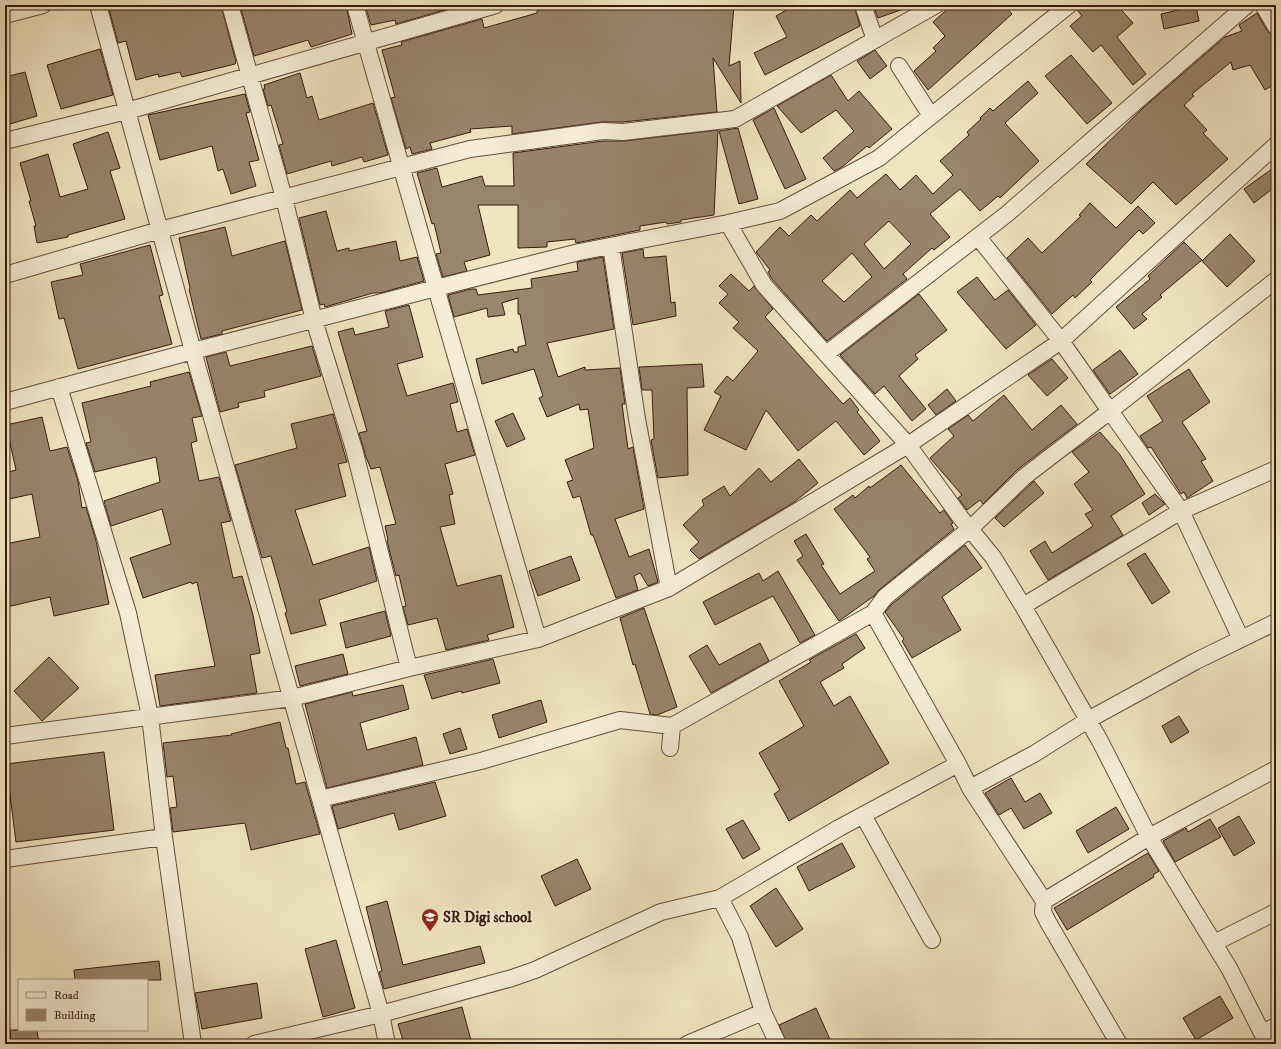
<svg xmlns="http://www.w3.org/2000/svg" width="1281" height="1049" viewBox="0 0 1281 1049" font-family="'IM FELL DW Pica',serif">
<style>
.building{fill:#99846c;stroke:#391b0f;fill-rule:evenodd}
.lines{fill:none;stroke-linecap:round;stroke-linejoin:round}
.street-casing{stroke:#674d3c;stroke-width:18}
.street{stroke:#f6edd7;stroke-width:16}
.labels{text-anchor:middle;stroke-width:3.5;stroke-linejoin:round;paint-order:stroke}
.poi-label{font-size:15px;font-weight:bold;fill:#391b0f;stroke:#f6edd7;text-anchor:start}
</style>
<rect width="100%" height="100%" fill="#f1e4c1"/>
<filter id="stains"><feTurbulence type="fractalNoise" baseFrequency=".005" numOctaves="4"/><feColorMatrix values="0 0 0 0 .2 0 0 0 0 .09 0 0 0 0 .02 0 0 0 .5 -.17"/></filter>
<radialGradient id="worn" r=".72"><stop offset=".6" stop-color="#630" stop-opacity="0"/><stop offset="1" stop-color="#630" stop-opacity=".3"/></radialGradient>
<!-- building -->
<path class="building" d="M 108,5 L 221,5 L 236,62 L 235,64 L 182,77 L 180,72 L 159,77 L 158,74 L 136,80 L 126,41 L 118,43 Z
M 240,5 L 254,5 L 254,10 L 270,5 L 346,5 L 352,34 L 311,47 L 308,40 L 254,56 Z
M 365,5 L 462,5 L 396,24 L 395,20 L 371,25 Z
M 538,5 L 734,5 L 729,66 L 740,61 L 741,103 L 713,58 L 717,112 L 623,122 L 602,122 L 512,134 L 512,126 L 470,129 L 471,132 L 430,143 L 432,149 L 412,154 L 410,147 L 406,149 L 391,98 L 395,97 L 382,50 L 402,45 L 401,42 L 482,19 L 484,28 L 537,13 Z
M 795,5 L 854,5 L 860,26 L 765,75 L 754,53 L 787,37 L 776,16 Z
M 873,5 L 908,5 L 909,7 L 878,18 Z
M 952,5 L 1004,5 L 1012,14 L 928,90 L 914,71 L 936,51 L 933,48 L 945,36 L 933,22 Z
M 1078,5 L 1117,5 L 1133,23 L 1117,37 L 1146,74 L 1133,85 L 1101,45 L 1093,52 L 1070,26 L 1082,16 L 1077,10 Z
M 1196,6 L 1199,21 L 1164,29 L 1161,14 Z
M 1257,13 L 1268,32 L 1276,36 L 1276,83 L 1265,90 L 1250,65 L 1233,70 L 1231,62 L 1192,94 L 1194,96 L 1184,105 L 1207,130 L 1203,133 L 1228,159 L 1176,205 L 1153,182 L 1131,204 L 1086,164 L 1143,108 L 1225,37 L 1242,31 L 1239,25 Z
M 100,49 L 113,95 L 61,109 L 47,65 Z
M 875,50 L 887,66 L 870,79 L 857,61 Z
M 1071,55 L 1112,103 L 1087,124 L 1045,76 Z
M 25,72 L 37,116 L 10,124 L 5,106 L 5,77 Z
M 300,73 L 307,98 L 312,96 L 319,120 L 373,103 L 388,155 L 364,162 L 362,157 L 332,166 L 331,161 L 287,174 L 279,145 L 283,144 L 271,105 L 268,106 L 263,89 L 265,89 L 264,85 Z
M 831,75 L 848,101 L 859,91 L 892,129 L 869,148 L 867,146 L 842,167 L 834,171 L 823,158 L 854,131 L 836,110 L 801,133 L 777,106 Z
M 1028,81 L 1038,93 L 1005,123 L 1039,161 L 1000,198 L 998,196 L 980,211 L 960,189 L 930,214 L 950,237 L 934,250 L 932,248 L 903,274 L 907,279 L 827,341 L 772,279 L 768,272 L 770,270 L 756,252 L 780,227 L 789,236 L 811,215 L 817,221 L 850,190 L 857,198 L 886,174 L 900,190 L 916,175 L 933,194 L 953,175 L 940,161 L 969,135 L 967,132 L 981,119 L 980,118 L 990,108 L 993,111 ZM 889,221 L 911,244 L 884,269 L 864,244 ZM 852,253 L 872,277 L 844,302 L 822,281 Z
M 245,94 L 250,112 L 246,113 L 259,160 L 249,162 L 256,186 L 231,194 L 223,169 L 218,171 L 212,146 L 160,160 L 148,115 Z
M 774,108 L 806,179 L 785,189 L 753,120 Z
M 738,128 L 758,199 L 739,204 L 719,131 Z
M 718,130 L 714,215 L 681,220 L 681,222 L 667,224 L 666,222 L 640,226 L 640,230 L 576,243 L 575,239 L 547,242 L 547,247 L 518,248 L 518,205 L 478,205 L 490,255 L 464,262 L 467,271 L 443,277 L 436,254 L 441,253 L 434,223 L 432,224 L 417,173 L 437,168 L 442,187 L 482,176 L 485,186 L 514,186 L 513,153 L 603,141 L 624,141 Z
M 108,132 L 120,168 L 110,171 L 125,219 L 68,235 L 68,237 L 37,243 L 34,226 L 36,226 L 29,201 L 31,201 L 20,163 L 48,154 L 60,197 L 88,189 L 73,144 Z
M 1276,166 L 1276,186 L 1254,203 L 1244,189 Z
M 1090,203 L 1116,228 L 1138,206 L 1155,223 L 1143,234 L 1139,230 L 1090,280 L 1092,282 L 1075,298 L 1073,295 L 1052,314 L 1007,258 L 1028,238 L 1042,253 L 1081,216 L 1079,215 Z
M 326,211 L 337,251 L 349,248 L 349,251 L 396,241 L 400,261 L 417,257 L 424,281 L 380,293 L 373,293 L 325,307 L 324,304 L 320,305 L 299,218 Z
M 225,227 L 232,256 L 285,241 L 302,310 L 222,331 L 222,334 L 201,339 L 189,289 L 190,288 L 179,238 Z
M 1230,234 L 1255,261 L 1227,287 L 1202,261 Z
M 1184,242 L 1202,260 L 1160,295 L 1162,297 L 1142,314 L 1147,319 L 1134,329 L 1116,307 L 1150,279 L 1148,276 Z
M 150,245 L 163,295 L 159,296 L 172,344 L 78,369 L 64,318 L 59,319 L 51,282 L 83,275 L 80,264 Z
M 643,249 L 644,258 L 666,256 L 671,303 L 675,302 L 676,316 L 633,325 L 622,253 Z
M 603,257 L 614,329 L 547,343 L 558,377 L 585,367 L 585,370 L 620,368 L 625,404 L 622,404 L 628,449 L 633,447 L 644,509 L 615,519 L 629,557 L 649,549 L 658,582 L 648,586 L 640,573 L 634,576 L 638,590 L 616,598 L 593,535 L 591,535 L 580,496 L 573,498 L 567,482 L 573,480 L 565,460 L 594,448 L 588,409 L 580,410 L 579,404 L 547,417 L 539,398 L 543,396 L 534,369 L 482,384 L 476,359 L 513,349 L 514,352 L 518,352 L 518,347 L 526,345 L 520,314 L 518,314 L 518,298 L 502,303 L 505,315 L 488,317 L 487,308 L 454,317 L 448,295 L 471,289 L 476,289 L 478,295 L 532,288 L 531,279 L 578,271 L 577,262 Z
M 731,274 L 749,291 L 754,286 L 773,309 L 765,317 L 843,404 L 850,398 L 859,410 L 857,412 L 880,441 L 864,455 L 836,421 L 798,451 L 766,410 L 746,450 L 704,430 L 721,396 L 714,392 L 727,376 L 733,381 L 758,351 L 733,328 L 739,322 L 719,303 L 728,294 L 719,286 Z
M 977,277 L 995,300 L 1008,290 L 1036,325 L 1006,349 L 957,292 Z
M 919,294 L 947,330 L 915,355 L 918,359 L 899,376 L 926,409 L 912,421 L 884,386 L 875,394 L 840,355 Z
M 409,305 L 423,357 L 397,364 L 407,396 L 453,383 L 458,402 L 450,404 L 457,432 L 467,429 L 475,455 L 445,464 L 453,494 L 449,495 L 455,524 L 440,527 L 457,586 L 501,575 L 514,627 L 487,635 L 489,640 L 446,650 L 437,618 L 408,625 L 403,607 L 406,606 L 399,575 L 396,576 L 387,541 L 388,540 L 385,526 L 396,524 L 380,467 L 371,469 L 366,457 L 359,433 L 367,431 L 338,332 L 353,328 L 355,335 L 389,327 L 385,311 Z
M 312,346 L 321,376 L 264,391 L 265,397 L 238,403 L 239,407 L 220,412 L 206,357 L 226,352 L 230,366 Z
M 1120,350 L 1138,374 L 1110,394 L 1093,370 Z
M 1052,359 L 1068,378 L 1047,396 L 1028,375 Z
M 702,364 L 704,387 L 687,388 L 688,475 L 658,478 L 651,440 L 654,439 L 652,390 L 642,390 L 639,367 Z
M 1189,369 L 1210,402 L 1182,422 L 1206,459 L 1201,461 L 1213,481 L 1187,498 L 1184,492 L 1181,494 L 1151,447 L 1148,448 L 1140,436 L 1163,421 L 1147,396 Z
M 189,372 L 202,416 L 192,418 L 197,441 L 191,443 L 199,481 L 219,477 L 231,521 L 221,523 L 233,578 L 242,576 L 253,615 L 260,653 L 250,655 L 257,693 L 160,706 L 155,675 L 215,666 L 197,582 L 192,584 L 191,582 L 143,598 L 130,558 L 171,544 L 162,509 L 111,526 L 104,501 L 160,482 L 156,457 L 95,472 L 86,443 L 91,442 L 82,403 L 151,386 L 150,382 Z
M 947,389 L 956,401 L 936,415 L 928,405 Z
M 1004,395 L 1032,430 L 1061,405 L 1077,424 L 1018,469 L 983,504 L 980,500 L 967,510 L 958,498 L 962,495 L 930,458 L 954,436 L 948,429 L 968,415 L 973,421 Z
M 513,413 L 525,439 L 507,447 L 495,421 Z
M 333,414 L 347,462 L 338,464 L 346,496 L 295,510 L 313,565 L 369,547 L 377,581 L 319,600 L 326,625 L 291,634 L 285,613 L 287,612 L 271,556 L 262,558 L 235,465 L 297,448 L 291,424 Z
M 42,417 L 50,451 L 67,447 L 78,481 L 82,508 L 86,507 L 96,541 L 109,604 L 54,616 L 50,597 L 7,607 L 5,600 L 5,544 L 40,537 L 32,494 L 5,500 L 5,473 L 16,470 L 6,425 Z
M 1100,432 L 1120,455 L 1145,494 L 1111,516 L 1123,535 L 1048,580 L 1030,551 L 1045,541 L 1052,553 L 1093,526 L 1085,514 L 1093,510 L 1074,484 L 1089,472 L 1072,452 Z
M 799,459 L 818,483 L 793,503 L 699,559 L 690,550 L 699,542 L 683,525 L 704,505 L 702,500 L 724,486 L 730,496 L 759,468 L 771,482 Z
M 901,465 L 940,513 L 944,510 L 953,523 L 951,524 L 954,529 L 879,590 L 874,596 L 839,621 L 797,560 L 803,556 L 794,541 L 806,534 L 824,564 L 821,565 L 840,594 L 875,571 L 867,559 L 870,557 L 834,509 L 853,495 L 855,498 L 869,486 L 870,488 Z
M 1034,481 L 1044,493 L 1004,527 L 995,518 Z
M 1155,494 L 1165,504 L 1149,515 L 1142,503 Z
M 965,545 L 982,568 L 942,597 L 961,630 L 912,658 L 902,641 L 904,639 L 885,612 L 892,604 Z
M 1145,553 L 1170,592 L 1152,604 L 1127,564 Z
M 571,556 L 580,580 L 538,596 L 529,571 Z
M 778,571 L 815,635 L 800,643 L 773,596 L 715,625 L 703,602 L 759,573 L 763,581 Z
M 644,608 L 677,707 L 657,715 L 650,714 L 635,664 L 633,665 L 620,618 Z
M 385,611 L 391,636 L 346,648 L 340,623 Z
M 856,634 L 865,648 L 842,664 L 844,668 L 820,682 L 834,706 L 850,696 L 889,763 L 789,821 L 774,794 L 780,790 L 759,753 L 804,726 L 779,681 L 811,662 L 809,660 Z
M 760,643 L 769,661 L 711,693 L 689,656 L 707,645 L 719,665 Z
M 343,654 L 348,674 L 300,686 L 295,666 Z
M 49,657 L 79,688 L 42,721 L 14,691 Z
M 493,659 L 500,683 L 462,693 L 461,691 L 432,699 L 424,675 Z
M 403,685 L 409,709 L 360,723 L 367,750 L 416,737 L 423,765 L 327,788 L 305,704 L 352,692 L 353,696 Z
M 541,700 L 547,722 L 499,738 L 492,715 Z
M 1179,716 L 1189,732 L 1171,743 L 1162,726 Z
M 280,722 L 286,748 L 288,748 L 296,784 L 305,782 L 320,834 L 251,850 L 245,823 L 173,832 L 170,808 L 177,807 L 173,776 L 167,777 L 163,743 L 232,735 L 231,734 Z
M 460,728 L 467,749 L 450,754 L 443,734 Z
M 104,752 L 114,830 L 16,842 L 6,764 Z
M 1011,778 L 1025,802 L 1040,793 L 1052,813 L 1024,829 L 1011,808 L 999,815 L 985,793 Z
M 435,782 L 446,816 L 399,830 L 394,813 L 338,829 L 332,806 Z
M 1116,807 L 1129,829 L 1088,853 L 1076,831 Z
M 1239,816 L 1255,843 L 1234,856 L 1218,828 Z
M 1210,819 L 1221,837 L 1175,862 L 1163,841 L 1186,828 L 1188,832 Z
M 743,820 L 760,849 L 743,859 L 726,829 Z
M 842,843 L 855,867 L 809,891 L 797,867 Z
M 1148,853 L 1159,871 L 1153,875 L 1154,877 L 1067,930 L 1054,908 Z
M 577,859 L 591,889 L 555,906 L 541,876 Z
M 776,888 L 803,929 L 776,947 L 750,906 Z
M 387,901 L 403,965 L 480,946 L 485,963 L 384,989 L 379,972 L 382,971 L 366,907 Z
M 336,940 L 355,1008 L 323,1017 L 305,949 Z
M 159,961 L 161,980 L 75,980 L 74,970 Z
M 257,983 L 262,1018 L 202,1029 L 195,993 Z
M 1220,996 L 1233,1018 L 1196,1040 L 1183,1018 Z
M 462,1007 L 472,1044 L 404,1044 L 398,1024 Z
M 816,1008 L 832,1044 L 787,1044 L 779,1025 Z
M 10,1030 L 37,1030 L 39,1044 L 11,1044 Z"/>
<g class="lines">
<!-- street casing -->
<g class="street-casing">
<path id="street" d="M 230,5 L 284,198 L 314,320 L 354,449 L 409,668
M 355,5 L 436,288 L 579,252 L 728,223
M 863,5 L 875,40
M 1263,5 L 1276,27
M 5,15 L 43,5
M 899,66 L 931,116
M 5,141 L 127,111 L 496,5
M 611,246 L 637,419 L 669,588
M 5,275 L 160,230 L 470,149 L 603,131 L 623,132 L 735,119 L 936,5
M 826,354 L 1007,214 L 1247,5
M 59,387 L 128,613 L 150,716 L 164,837 L 193,1044
M 5,402 L 193,351 L 98,5
M 1023,606 L 1181,511 L 1110,411 L 1276,280
M 873,613 L 958,764
M 1241,639 L 1181,511 L 1276,469
M 5,736 L 292,698 L 409,668 L 538,639
M 670,748 L 672,726 L 873,613 L 885,597 L 971,528 L 1024,477 L 1110,411 L 1061,341 L 978,237
M 970,788 L 1044,901
M 320,799 L 481,761 L 620,720 L 672,726
M 863,815 L 932,940
M 5,859 L 164,837
M 720,898 L 740,937 L 763,1012 L 778,1044
M 1214,943 L 1276,912
M 1262,1033 L 1276,1026
M 254,1044 L 381,1014 L 512,978 L 535,970 L 661,912 L 720,898 L 839,828 L 958,764 L 970,788 L 1034,754 L 1088,720 L 1196,661 L 1276,622
M 387,1044 L 381,1014 L 193,351 L 436,288 L 538,639 L 669,588 L 908,445 L 764,285 L 728,223 L 780,211 L 879,158 L 1069,5
M 687,1044 L 763,1012
M 1119,1044 L 1048,922 L 1043,912 L 1044,901 L 1149,837 L 1276,769
M 1270,1044 L 1262,1033 L 1229,968 L 1149,837 L 1100,741 L 1023,606 L 993,557 L 961,518 L 908,445 L 1061,341 L 1276,145"/>
</g>
<!-- street -->
<use href="#street" class="street"/>
</g>
<!-- icons -->
<defs>
<g id="school-pin" transform="scale(0.9)"><path d="M0 17L-7.5 6A9.5 9.5 0 1 1 7.5 6Z" fill="#8f2418" stroke="#f6edd7"/><path d="M0-5L7-2L0 1L-7-2ZM-4 1L0 2.5L4 1V4Q0 6-4 4Z" fill="#fff"/></g>
</defs>
<g fill-rule="evenodd">
<use href="#school-pin" x="430" y="917"/>
</g>
<g class="labels">
<!-- poi labels -->
<g class="poi-label">
<text x="443" y="922">SR Digi school</text>
</g>
</g>
<!-- margin -->
<rect width="1281" height="1049" fill="none" stroke="#f1e4c1" stroke-width="20"/>
<rect x="6" y="6" width="1269" height="1037" fill="none" stroke="#391b0f" stroke-width="2"/>
<rect x="10" y="10" width="1261" height="1029" fill="none" stroke="#391b0f"/>
<!-- legend -->
<rect x="18" y="979" width="130" height="52" fill="#f6edd7" stroke="#aa9987"/>
<rect x="26" y="992" width="20" height="6" fill="#f6edd7" stroke="#aa9987"/>
<text x="54" y="999" font-size="12" fill="#391b0f">Road</text>
<rect x="26" y="1009" width="20" height="12" fill="#99846c" stroke="#aa9987"/>
<text x="54" y="1019" font-size="12" fill="#391b0f">Building</text>
<rect width="100%" height="100%" filter="url(#stains)"/>
<rect width="100%" height="100%" fill="url(#worn)"/>
</svg>
